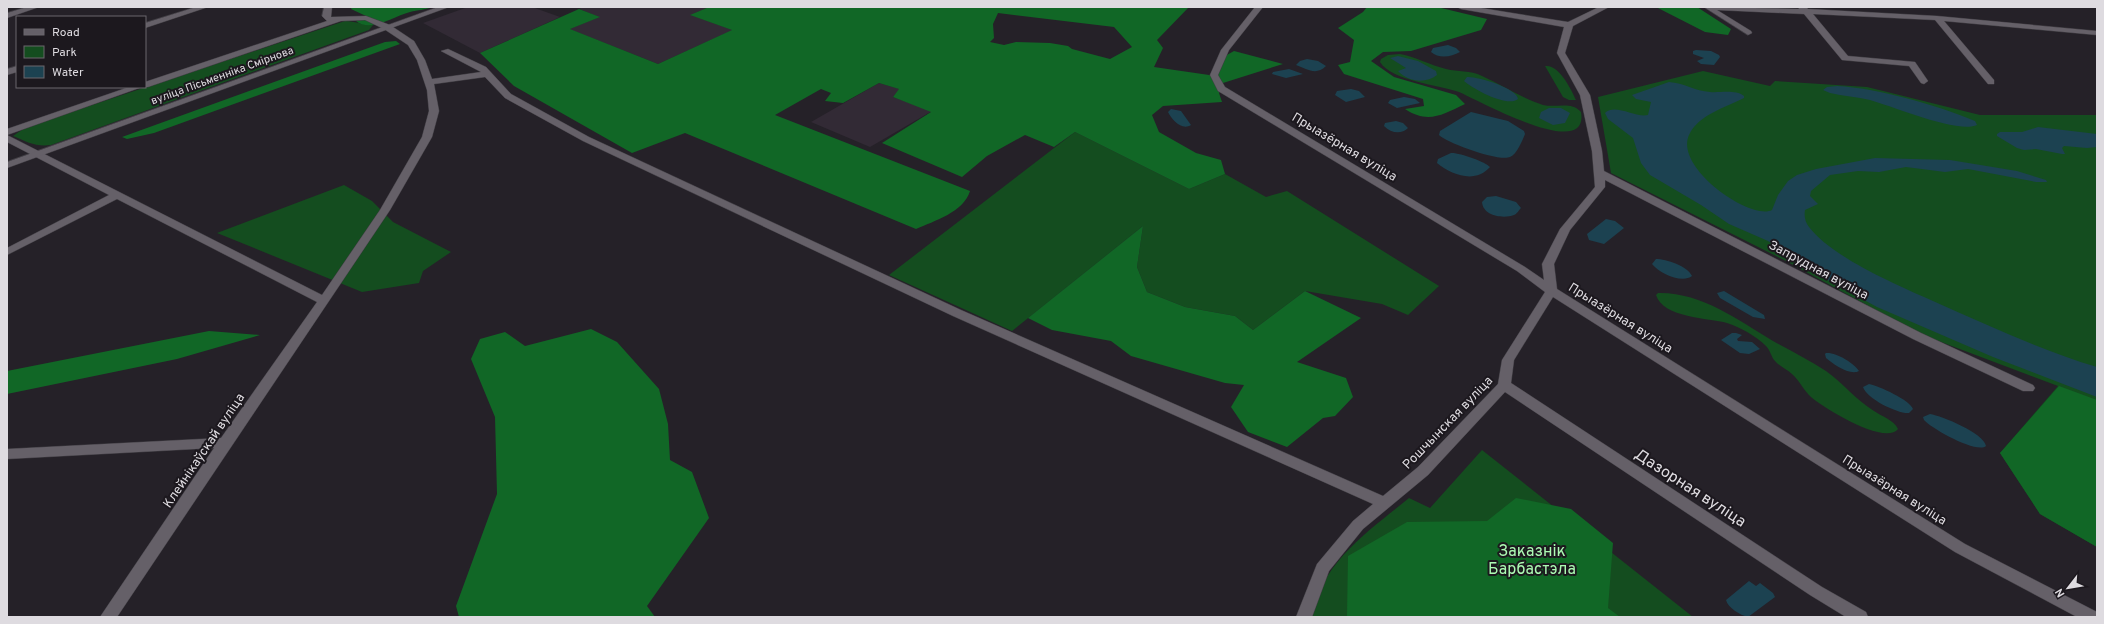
<svg xmlns="http://www.w3.org/2000/svg" width="2104" height="624" viewBox="0 0 2104 624" font-family="Overpass,sans-serif">
<style>
.built{fill:#322a35}
.green{fill:#144d1f}
.forest{fill:#116726;fill-rule:evenodd}
.water{fill:#1c4251}
.lines{fill:none;stroke-linecap:round;stroke-linejoin:round}
.minor-casing{stroke:#403d43;stroke-width:1}
.secondary-casing{stroke:#403d43;stroke-width:1}
.minor{fill:#656068;fill-rule:evenodd}
.secondary{fill:#656068;fill-rule:evenodd}
.labels{text-anchor:middle;stroke-width:4;stroke-linejoin:round;paint-order:stroke}
.far-street-label{font-size:11px;fill:#dedbe0;stroke:#1c181e}
.street-label{font-size:13px;fill:#dedbe0;stroke:#1c181e}
.near-street-label{font-size:16px;fill:#dedbe0;stroke:#1c181e}
.near-park-label{font-size:16px;fill:#acfbb3;stroke:#1c181e}
</style>
<rect width="100%" height="100%" fill="#252128"/>
<!-- built -->
<path class="built" d="M 468,7 L 532,7 L 560,17 L 480,53 L 423,23 Z
M 583,7 L 709,7 L 691,15 L 733,30 L 658,64 L 569,29 L 599,17 L 579,9 Z
M 879,83 L 900,89 L 893,97 L 932,111 L 870,147 L 811,122 Z"/>
<!-- green -->
<path class="green" d="M 345,21 C 355,21 362,25 373,25 L 369,30 L 51,145 C 36,147 27,142 13,136 L 26,127 Z
M 1400,54 C 1416,57 1430,65 1446,69 C 1458,72 1470,70 1482,76 C 1502,85 1522,98 1543,105 C 1556,108 1572,101 1581,112 C 1590,163 1476,99 1459,92 C 1439,85 1392,81 1380,62 L 1381,59 L 1388,55 Z
M 1545,66 C 1559,64 1571,89 1576,100 L 1569,100 L 1563,97 Z
M 1703,71 L 1770,86 L 1775,81 L 1867,87 L 1980,115 L 2097,115 L 2097,547 L 2040,514 L 2000,453 L 2058,386 L 1920,334 L 1784,260 L 1611,173 L 1598,97 Z
M 1075,132 L 1189,189 L 1225,174 L 1266,197 L 1287,191 L 1439,286 L 1408,315 L 1382,304 L 1305,291 L 1253,330 L 1235,316 L 1185,307 L 1147,292 L 1137,267 L 1143,226 L 1012,331 L 889,275 Z
M 344,185 L 372,201 L 393,222 L 451,252 L 423,271 L 419,283 L 362,292 L 217,233 Z
M 1658,293 C 1701,292 1738,320 1773,341 C 1791,351 1809,360 1826,371 C 1843,383 1856,400 1874,411 C 1881,416 1894,420 1898,429 C 1885,446 1824,408 1811,397 C 1804,391 1800,381 1792,374 C 1787,369 1780,367 1775,361 C 1771,357 1771,351 1766,346 C 1756,336 1740,327 1727,323 C 1709,318 1663,318 1656,295 Z
M 1482,450 L 1693,617 L 1312,617 C 1321,562 1369,531 1409,498 L 1430,508 Z"/>
<!-- forest -->
<path class="forest" d="M 352,7 L 432,7 C 425,10 418,10 410,12 C 394,16 371,33 356,21 L 366,16 L 351,9 Z
M 709,7 L 1189,7 L 1157,40 L 1163,48 L 1154,67 L 1216,76 L 1225,56 L 1234,51 L 1283,64 L 1223,83 L 1219,93 L 1222,102 L 1163,106 L 1152,115 L 1159,132 L 1196,153 L 1221,160 L 1225,174 L 1189,189 L 1075,132 L 1054,147 L 1025,135 L 987,156 L 962,177 L 882,143 L 931,112 L 893,97 L 899,89 L 879,83 L 843,103 L 825,101 L 831,93 L 821,89 L 775,115 L 970,191 C 964,212 934,221 916,229 L 685,133 L 632,153 L 514,86 L 480,53 L 579,9 L 600,17 L 570,29 L 658,64 L 732,30 L 690,15 ZM 998,13 L 1114,27 L 1132,47 L 1110,59 L 1072,49 L 1068,46 L 1050,43 L 1016,42 L 1004,45 L 990,42 L 994,38 L 993,24 Z
M 1367,7 L 1437,7 L 1487,19 L 1481,30 L 1411,51 L 1383,52 L 1371,61 L 1394,77 L 1456,95 L 1465,104 C 1442,115 1428,124 1405,109 L 1424,106 L 1423,99 L 1344,74 L 1338,65 L 1350,62 L 1354,40 L 1338,28 L 1363,12 Z
M 1656,7 L 1697,7 L 1731,29 L 1728,35 L 1705,32 Z
M 396,41 L 400,44 L 154,133 L 127,139 L 122,137 L 385,42 Z
M 1143,226 L 1137,267 L 1147,292 L 1185,307 L 1235,316 L 1253,330 L 1305,291 L 1361,318 L 1297,362 L 1346,378 L 1353,397 L 1335,416 L 1323,418 L 1287,447 L 1248,432 L 1231,407 L 1244,385 L 1225,383 L 1131,356 L 1111,341 L 1052,330 L 1028,318 Z
M 591,329 L 617,342 L 659,389 L 668,424 L 670,460 L 692,472 L 709,518 L 647,606 L 655,617 L 459,617 L 456,606 L 497,494 L 495,417 L 471,359 L 480,339 L 505,332 L 525,346 Z
M 209,331 L 260,335 L 177,359 L 7,394 L 7,371 Z
M 2059,386 L 2097,400 L 2097,547 L 2040,514 L 2000,453 Z
M 1516,498 L 1571,509 L 1613,543 L 1608,608 L 1620,617 L 1347,617 L 1348,556 L 1407,522 L 1487,521 Z"/>
<!-- water -->
<path class="water" d="M 1448,45 L 1456,48 L 1460,52 C 1451,57 1439,59 1431,52 L 1433,48 Z
M 1696,50 L 1711,51 L 1719,55 L 1720,57 L 1714,65 L 1701,64 L 1697,61 L 1704,58 L 1693,54 L 1693,51 Z
M 1398,56 L 1418,61 L 1436,71 L 1437,75 C 1426,84 1408,82 1398,71 L 1406,68 L 1390,58 Z
M 1307,59 L 1318,61 L 1326,66 C 1316,76 1307,69 1296,65 L 1300,61 Z
M 1289,69 L 1303,74 L 1286,78 L 1272,74 L 1273,72 Z
M 1467,77 C 1477,76 1517,88 1518,99 C 1508,108 1473,89 1464,81 Z
M 1669,82 C 1684,83 1695,91 1710,92 C 1720,93 1735,89 1744,96 L 1744,98 C 1725,108 1699,114 1689,135 C 1674,168 1751,221 1772,210 L 1778,195 L 1788,181 L 1797,175 L 1816,169 L 1875,158 L 1950,160 L 2017,171 L 2046,180 L 2047,182 L 2036,182 L 1968,169 L 1945,172 L 1906,167 L 1879,172 L 1858,171 L 1830,175 L 1811,191 L 1810,196 L 1818,204 L 1805,210 C 1804,216 1805,222 1809,227 C 1833,258 1897,285 1933,301 C 1987,325 2041,350 2097,367 L 2097,397 L 1993,357 L 1877,307 L 1822,277 L 1768,241 L 1729,224 L 1701,205 L 1650,175 L 1641,163 L 1633,138 L 1608,119 L 1605,113 C 1615,103 1635,118 1648,115 L 1651,102 L 1636,99 L 1632,95 Z
M 1837,86 C 1877,88 1937,105 1975,121 L 1977,125 C 1958,134 1892,106 1870,100 C 1857,97 1843,96 1830,93 L 1823,90 L 1827,87 Z
M 1351,89 L 1359,91 L 1365,97 L 1346,102 L 1335,95 L 1337,91 Z
M 1404,97 L 1415,99 L 1420,103 L 1397,108 L 1388,103 L 1390,100 Z
M 1549,108 L 1561,108 L 1570,113 L 1565,123 L 1553,125 L 1539,118 L 1541,112 Z
M 1171,109 L 1181,111 L 1191,125 C 1182,131 1172,120 1168,112 Z
M 1471,112 L 1508,121 L 1524,131 L 1525,134 C 1522,141 1517,154 1510,157 C 1499,162 1447,143 1439,135 L 1440,131 Z
M 1396,121 L 1403,123 L 1408,128 C 1401,135 1391,133 1384,126 L 1385,123 Z
M 2038,127 L 2097,134 L 2097,147 L 2087,148 L 2064,146 L 2062,148 L 2065,154 L 2062,154 L 2036,149 L 2024,150 L 2017,148 L 1997,136 L 1997,134 L 2000,132 L 2022,132 Z
M 1451,153 C 1458,152 1486,162 1490,167 C 1475,184 1452,175 1437,163 L 1438,159 Z
M 1496,196 L 1516,202 L 1521,208 C 1519,210 1517,214 1514,215 C 1503,219 1483,216 1482,202 L 1487,197 Z
M 1606,219 L 1615,221 L 1624,228 L 1604,244 L 1589,240 L 1587,234 Z
M 1656,259 C 1666,259 1688,266 1692,276 C 1682,284 1659,273 1652,264 Z
M 1724,291 L 1764,315 L 1765,319 L 1753,317 L 1720,298 L 1717,293 Z
M 1732,333 L 1736,333 L 1742,335 L 1737,339 L 1738,341 L 1752,342 L 1760,349 L 1749,354 L 1740,353 L 1721,340 Z
M 1826,353 C 1836,352 1854,363 1859,371 C 1850,376 1833,364 1826,358 L 1825,354 Z
M 1869,384 C 1879,386 1910,400 1913,409 L 1909,413 C 1898,414 1867,399 1863,387 Z
M 1930,414 C 1942,416 1984,433 1986,446 C 1977,454 1932,429 1924,420 L 1923,417 Z
M 1749,581 L 1756,586 L 1760,583 L 1773,593 L 1775,597 L 1748,617 C 1740,615 1728,608 1726,600 Z"/>
<g class="lines">
<!-- minor casing -->
<g class="minor-casing">
<path id="minor" d="M 27,7 L 39,7 L 7,18 L 7,13 Z
M 196,7 L 208,7 L 145,28 L 145,23 Z
M 324,7 L 332,7 L 331,17 L 366,16 L 390,25 L 414,41 L 425,60 L 432,79 L 481,72 L 441,51 L 448,49 L 486,67 L 511,94 L 589,137 L 961,310 L 1383,496 L 1418,467 L 1498,384 L 1502,360 L 1545,292 L 1517,271 L 1218,91 L 1210,75 L 1221,50 L 1255,7 L 1263,7 L 1229,50 L 1218,75 L 1225,87 L 1525,267 L 1544,280 L 1542,264 L 1560,229 L 1595,187 L 1592,151 L 1580,95 L 1557,53 L 1564,27 L 1461,9 L 1457,7 L 1475,7 L 1568,22 L 1599,7 L 1609,7 L 1573,26 L 1565,53 L 1590,95 L 1602,151 L 1604,171 L 1921,333 L 2033,385 L 2035,388 L 2033,391 L 2023,391 L 1913,339 L 1605,180 L 1605,187 L 1570,230 L 1554,264 L 1557,289 L 1965,544 L 2097,612 L 2097,617 L 2077,617 L 1955,552 L 1553,297 L 1514,360 L 1511,383 L 1822,587 L 1866,612 L 1868,617 L 1846,617 L 1810,595 L 1505,392 L 1428,475 L 1363,529 L 1329,571 L 1312,617 L 1296,617 L 1317,564 L 1353,521 L 1373,504 L 953,316 L 583,141 L 505,98 L 485,77 L 434,84 L 439,111 L 432,137 L 390,210 L 117,617 L 100,617 L 214,448 L 7,459 L 7,449 L 221,438 L 317,302 L 117,199 L 7,255 L 7,248 L 109,195 L 7,142 L 7,135 L 322,295 L 380,210 L 422,137 L 429,111 L 427,90 L 417,60 L 408,45 L 384,29 L 365,20 L 341,21 L 148,87 L 142,87 L 7,135 L 7,129 L 129,87 L 145,87 L 145,82 L 327,21 L 322,16 Z
M 1704,7 L 1799,9 L 1798,7 L 1806,7 L 1808,9 L 1937,16 L 2097,31 L 2097,35 L 1944,21 L 1994,80 L 1994,84 L 1988,84 L 1935,20 L 1813,14 L 1848,56 L 1915,62 L 1928,81 L 1924,84 L 1921,83 L 1909,66 L 1842,60 L 1804,14 L 1717,10 L 1751,31 L 1752,33 L 1748,35 Z
M 17,66 L 17,72 L 7,75 L 7,69 Z"/>
</g>
<!-- secondary casing -->
<g class="secondary-casing">
<path id="secondary" d="M 438,7 L 449,7 L 7,168 L 7,162 Z"/>
</g>
<!-- minor -->
<use href="#minor" class="minor"/>
<!-- secondary -->
<use href="#secondary" class="secondary"/>
</g>
<g class="labels">
<!-- far-street labels -->
<g class="far-street-label">
<text transform="translate(222 75) rotate(-20)" y="4">вуліца Пісьменніка Смірнова</text>
</g>
<!-- street labels -->
<g class="street-label">
<text transform="translate(1345 146) rotate(31)" y="5">Прыазёрная вуліца</text>
<text transform="translate(1819 269) rotate(28)" y="5">Запрудная вуліца</text>
<text transform="translate(1621 317) rotate(32)" y="5">Прыазёрная вуліца</text>
<text transform="translate(1447 422) rotate(-46)" y="5">Рошчынская вуліца</text>
<text transform="translate(203 450) rotate(-56)" y="5">Клейнікаўскай вуліца</text>
<text transform="translate(1895 489) rotate(32)" y="5">Прыазёрная вуліца</text>
</g>
<!-- near-street labels -->
<g class="near-street-label">
<text transform="translate(1691 487) rotate(33)" y="6">Дазорная вуліца</text>
</g>
<!-- near-park labels -->
<g class="near-park-label">
<text x="1532" y="556">Заказнік<tspan x="1532" dy="18">Барбастэла</tspan></text>
</g>
</g>
<!-- border -->
<rect width="2104" height="624" fill="none" stroke="#dedbe0" stroke-width="16"/>
<!-- legend -->
<rect x="16" y="16" width="130" height="72" fill="#1c181e" stroke="#6a666c"/>
<rect x="24" y="29" width="20" height="6" fill="#656068" stroke="#6a666c"/>
<text x="52" y="36" font-size="12" fill="#dedbe0">Road</text>
<rect x="24" y="46" width="20" height="12" fill="#144d1f" stroke="#6a666c"/>
<text x="52" y="56" font-size="12" fill="#dedbe0">Park</text>
<rect x="24" y="66" width="20" height="12" fill="#1c4251" stroke="#6a666c"/>
<text x="52" y="76" font-size="12" fill="#dedbe0">Water</text>
<!-- north arrow -->
<g transform="translate(2068 588) rotate(239)" stroke="#1c181e" stroke-width="3" paint-order="stroke">
<path d="M0-3L7 15L0 10L-7 15Z" fill="#dedbe0"/>
<text y="-6" font-size="11" font-weight="bold" text-anchor="middle" fill="#dedbe0">N</text>
</g>
</svg>
